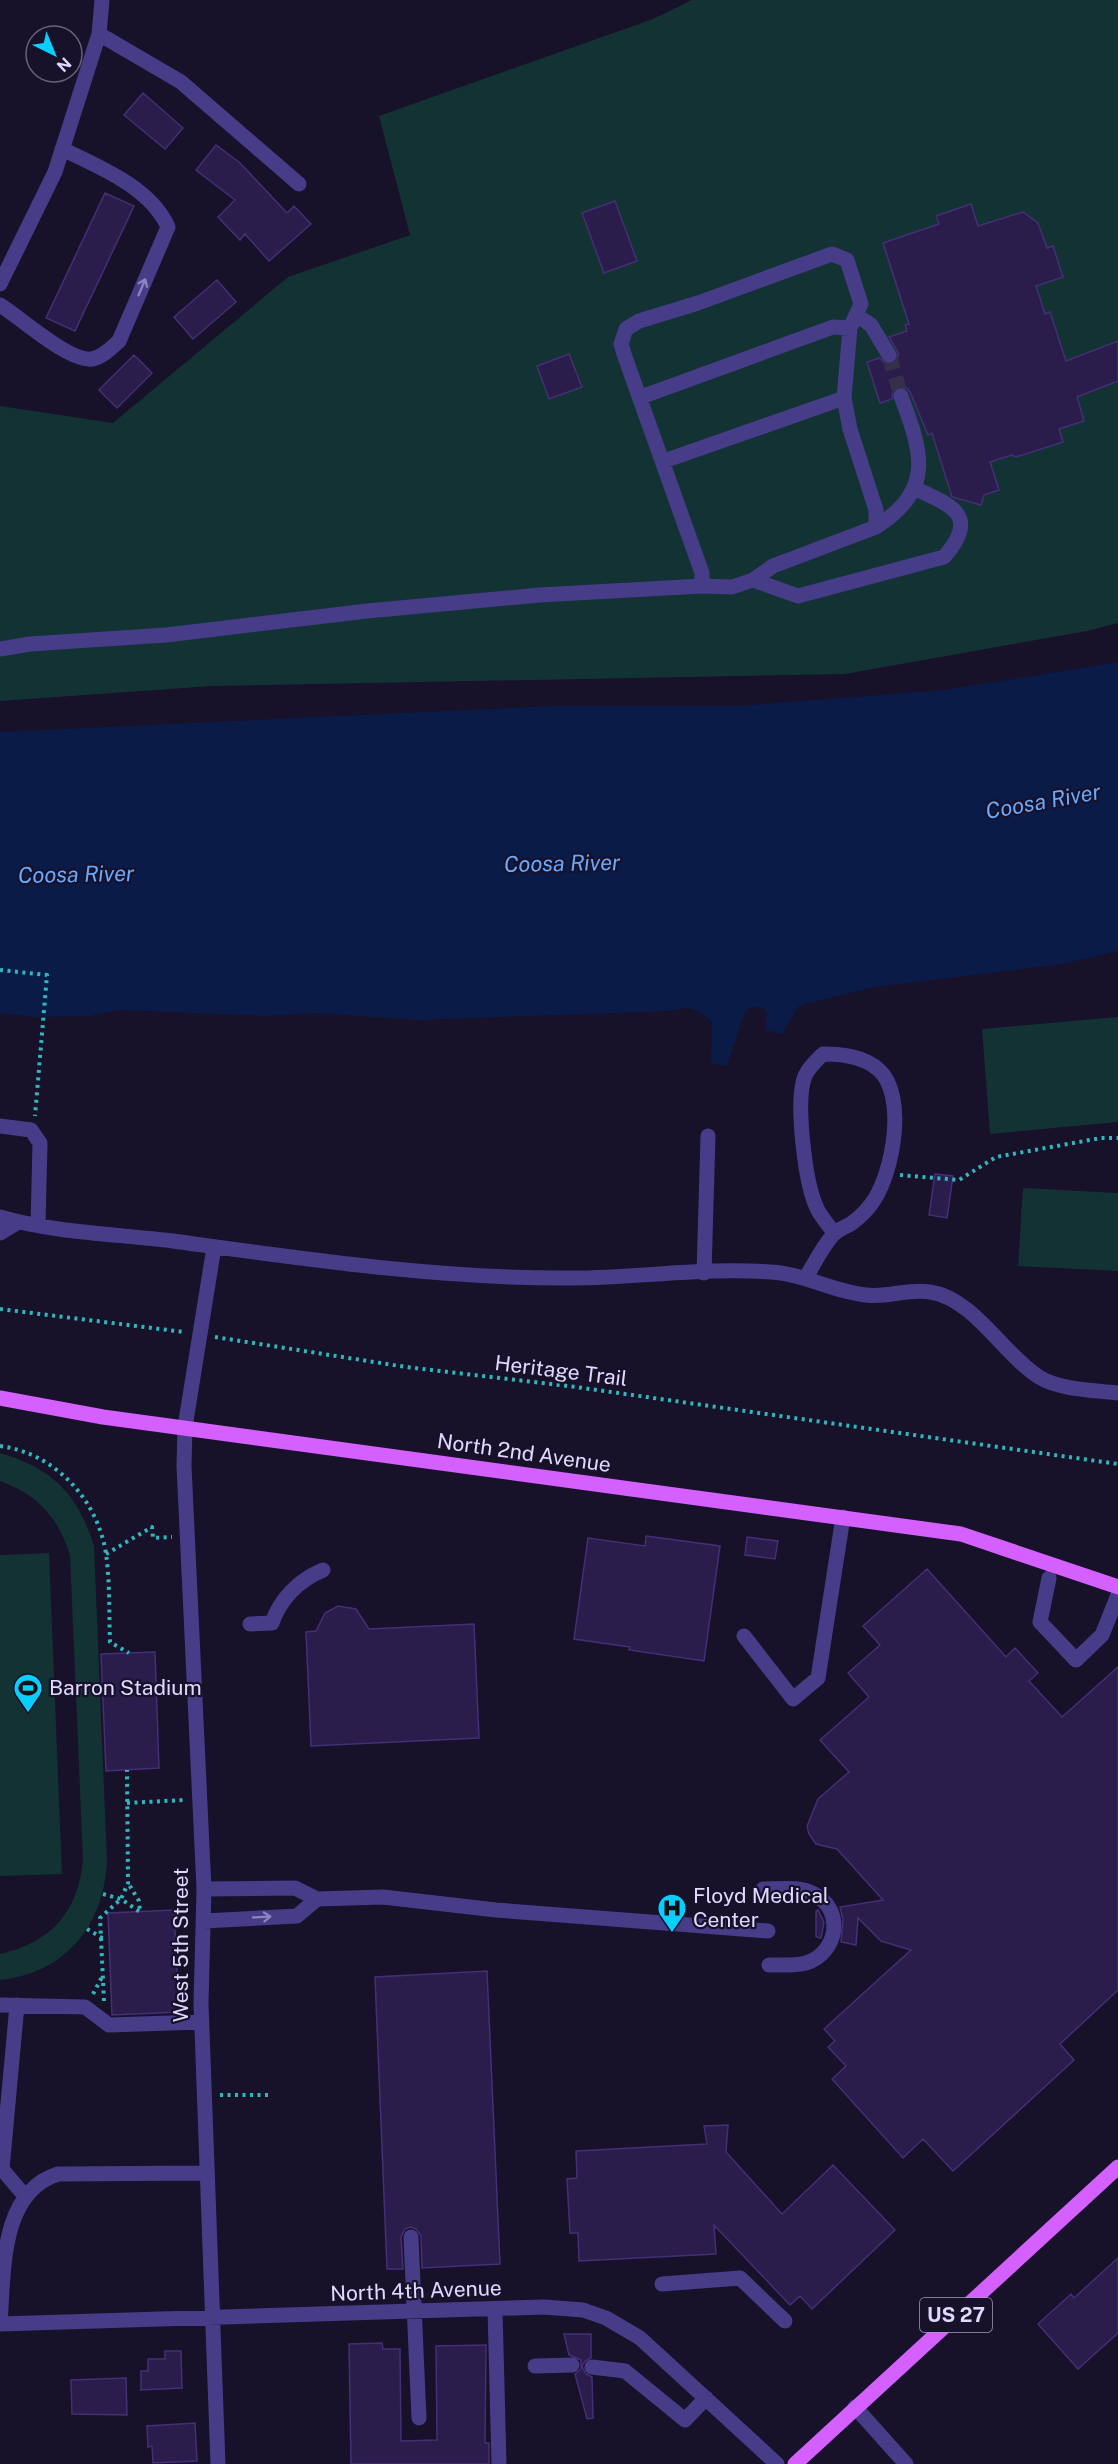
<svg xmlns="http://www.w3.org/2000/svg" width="1118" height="2464" viewBox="0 0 1118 2464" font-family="'Public Sans',sans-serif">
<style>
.green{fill:#133234}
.water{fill:#0b1b48}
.building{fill:#2a1d4b;stroke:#442f76;stroke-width:1.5}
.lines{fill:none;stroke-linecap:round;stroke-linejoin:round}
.minor-tunnel{stroke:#352f4a;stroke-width:15;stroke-dasharray:15 8;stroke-linecap:butt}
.path{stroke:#30b7bc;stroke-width:4;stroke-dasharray:3 4.5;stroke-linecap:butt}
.minor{stroke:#463c88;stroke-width:15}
.major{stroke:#d360ff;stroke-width:15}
.oneway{stroke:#8c83be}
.labels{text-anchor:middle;stroke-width:4.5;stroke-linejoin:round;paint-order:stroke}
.shield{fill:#17112a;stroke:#a49dbf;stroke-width:1.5}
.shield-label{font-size:20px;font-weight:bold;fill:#e1d9ff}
.street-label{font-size:21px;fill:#e1d9ff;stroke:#17112a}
.poi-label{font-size:21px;fill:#e1d9ff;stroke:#17112a;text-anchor:start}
.water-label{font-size:22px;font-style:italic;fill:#67aaff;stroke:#17112a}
</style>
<rect width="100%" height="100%" fill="#17112a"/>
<!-- green -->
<path class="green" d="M 692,0 L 1118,0 L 1118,623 L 1087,631 L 845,674 L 212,686 L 0,701 L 0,406 L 113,423 L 288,277 L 410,235 L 379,116 L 653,19 Z
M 1118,1017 L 1118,1122 L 990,1134 L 982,1029 Z
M 1023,1188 L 1118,1193 L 1118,1271 L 1018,1266 Z
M 0,1453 C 52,1468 78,1494 94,1546 L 107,1861 C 104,1925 66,1973 0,1980 L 0,1954 C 51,1942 78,1913 83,1860 L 70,1555 C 58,1517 38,1495 0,1481 Z
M 49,1553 L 62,1874 L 0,1876 L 0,1555 Z"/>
<!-- water -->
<path class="water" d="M 1118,662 L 1118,951 L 1062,964 L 874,987 L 809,1003 L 799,1006 L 782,1034 L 765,1030 L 767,1013 L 764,1008 L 751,1007 L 744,1014 L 727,1066 L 711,1063 L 712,1022 C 698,1009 689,1005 671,1011 L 418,1020 L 316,1013 L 267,1016 L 117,1010 L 90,1016 L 36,1017 L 0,1013 L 0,732 L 553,706 L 737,706 L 945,690 Z"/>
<!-- building -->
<path class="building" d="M 143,93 L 183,128 L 165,149 L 124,115 Z
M 216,145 L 239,162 L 287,213 L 294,206 L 311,224 L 269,261 L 245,234 L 240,240 L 218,217 L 235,200 L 196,170 Z
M 105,193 L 134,206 L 75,331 L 46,318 Z
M 615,201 L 637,261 L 604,273 L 582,213 Z
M 971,204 L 978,226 L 1023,212 L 1038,223 L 1047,248 L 1053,246 L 1063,277 L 1036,286 L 1045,314 L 1050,312 L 1066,361 L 1118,341 L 1118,381 L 1077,397 L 1084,421 L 1059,429 L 1063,442 L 1016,457 L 1012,455 L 990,462 L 999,490 L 984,495 L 981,505 L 952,497 L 932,433 L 928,435 L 910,392 L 907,388 L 898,387 L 893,390 L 892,399 L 880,403 L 867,362 L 880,358 L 885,364 L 894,363 L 899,354 L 889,337 L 907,331 L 905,325 L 909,324 L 883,243 L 939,224 L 936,216 Z
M 217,280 L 236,302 L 193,339 L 174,317 Z
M 569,354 L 582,387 L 549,399 L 537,366 Z
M 134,355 L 152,373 L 117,408 L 99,390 Z
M 935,1174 L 953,1176 L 947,1218 L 929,1215 Z
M 646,1536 L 720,1546 L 704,1661 L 629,1650 L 630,1647 L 574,1639 L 588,1538 L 645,1546 Z
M 747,1537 L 778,1541 L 775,1559 L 745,1555 Z
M 927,1569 L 1006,1657 L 1015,1648 L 1038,1673 L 1029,1681 L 1062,1717 L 1118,1667 L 1118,1990 L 1060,2044 L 1074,2060 L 953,2171 L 923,2139 L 903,2158 L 832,2079 L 846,2066 L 828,2047 L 835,2041 L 824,2029 L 911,1950 L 881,1941 L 858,1918 L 856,1945 L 841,1942 L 843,1920 L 840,1907 L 883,1900 L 837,1849 L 816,1844 L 809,1834 L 807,1826 L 818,1799 L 849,1772 L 820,1740 L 869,1697 L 848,1673 L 880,1645 L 863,1626 Z
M 338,1606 L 356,1609 L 369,1629 L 474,1624 L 479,1738 L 311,1746 L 306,1632 L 316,1631 L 325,1613 Z
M 155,1652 L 159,1768 L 106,1771 L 101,1654 Z
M 174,1910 L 179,2012 L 112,2015 L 108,1913 Z
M 818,1910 L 824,1922 L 821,1938 L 816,1937 L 816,1911 Z
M 487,1971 L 500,2264 L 422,2268 L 421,2236 L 416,2229 L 411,2227 L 405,2229 L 401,2237 L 403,2269 L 387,2269 L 375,1977 Z
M 728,2125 L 726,2152 L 782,2214 L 833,2165 L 895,2230 L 812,2309 L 800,2296 L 790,2305 L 714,2225 L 716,2254 L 579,2261 L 578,2233 L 570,2233 L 567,2179 L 577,2178 L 576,2151 L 707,2144 L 704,2126 Z
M 1118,2258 L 1118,2333 L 1078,2369 L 1038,2324 L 1071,2294 L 1074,2298 Z
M 564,2334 L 591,2334 L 591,2358 L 585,2361 L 582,2366 L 586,2374 L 592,2377 L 593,2418 L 587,2419 L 575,2374 L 581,2369 L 581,2360 L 569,2355 Z
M 382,2343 L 383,2349 L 400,2349 L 401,2441 L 437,2440 L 436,2346 L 486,2345 L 485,2443 L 489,2443 L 489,2464 L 351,2464 L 349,2344 Z
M 165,2351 L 181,2351 L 182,2388 L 141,2390 L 141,2371 L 148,2371 L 148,2359 L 165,2359 Z
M 126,2378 L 127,2415 L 72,2414 L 71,2380 Z
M 195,2423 L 197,2461 L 153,2463 L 152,2446 L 148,2447 L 147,2426 Z"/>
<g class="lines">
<!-- minor-tunnel -->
<path class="minor-tunnel" d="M 889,355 L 901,396"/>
<!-- path -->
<path class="path" d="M 0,970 L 47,975 L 35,1116
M 900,1175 L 959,1180 L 996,1157 L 1101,1138 L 1118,1138
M 0,1309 L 184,1332
M 215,1337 L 406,1367 L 576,1387 L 1118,1464
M 0,1446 C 55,1453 98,1500 106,1554 C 110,1582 109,1613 110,1642 L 129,1653
M 106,1554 L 152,1527 L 153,1538 L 172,1537
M 127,1803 L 184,1800
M 103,1894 L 121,1899 L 140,1912 L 139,1901 L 128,1883
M 87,1929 L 104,1939
M 93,1994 L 102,1977
M 104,2001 L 100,1918 L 121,1899 L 128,1883 L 127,1770
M 220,2095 L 271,2095"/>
<!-- minor -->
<path class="minor" d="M 99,34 L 181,82 L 299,184
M 832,254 L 847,260 L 861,304 L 850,328 L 844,398 L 850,429 L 876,510 L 876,527 L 773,566 L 753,580 L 732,587 L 702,586 L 702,573 L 625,357 L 621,344 L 626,329 L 639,321 L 698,303 Z
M 0,284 L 55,172 L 99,34 L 102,0
M 0,305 C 21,318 69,362 92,359 C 103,357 111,348 119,341 L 168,227 C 150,187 99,167 62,149
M 856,315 L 871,325 L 889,355
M 641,397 L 833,327 L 850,328
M 664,461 L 844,398
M 876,527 C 935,489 922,453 901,396
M 753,580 L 798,596 L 944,557 C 980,516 953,506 914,488
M 0,649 L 30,644 L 166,635 L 367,611 L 540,595 L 702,586
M 0,1126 L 31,1130 L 40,1143 L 38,1225
M 0,1217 C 55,1233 116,1234 173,1241 C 305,1259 440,1279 573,1278 C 638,1278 706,1267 771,1272 C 805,1274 833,1292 866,1295 C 888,1298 909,1288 930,1292 C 973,1298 1003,1354 1039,1377 C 1060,1390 1093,1390 1118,1393
M 0,1233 L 18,1222
M 214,1247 L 185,1427 L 184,1466 L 204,1889 L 201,2003 L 218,2464
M 704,1273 L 708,1136
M 806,1277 C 815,1263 822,1247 833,1235 C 838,1229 846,1227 852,1223 C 860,1217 869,1208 874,1200 C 893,1171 907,1096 879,1070 C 864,1056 842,1054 823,1054 C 816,1061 809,1067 805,1076 C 795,1100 805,1181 816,1206 C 819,1215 828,1224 834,1233
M 1049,1578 L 1040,1622 L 1076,1660 L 1102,1635 L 1118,1595
M 250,1624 L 272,1623 C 280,1599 299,1580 323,1570
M 744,1636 L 793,1699 L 818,1678 L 843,1517
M 204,1889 L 295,1888 L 317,1899 L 383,1897 L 496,1910 L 768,1931
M 763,1889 C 779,1889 800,1886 814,1894 C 845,1910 838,1953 806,1963 C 795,1966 781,1965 769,1965
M 204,1921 L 297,1916 L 317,1899
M 0,2005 L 85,2007 L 109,2025 L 202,2022
M 17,2005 L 2,2169 L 24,2195
M 411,2237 L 419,2418
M 662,2284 L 740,2278 L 785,2321
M 495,2309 L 499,2464
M 0,2324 L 544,2307 L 583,2310 L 606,2318 L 640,2338 L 777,2464
M 0,2324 C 4,2271 0,2192 58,2174 L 207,2173
M 535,2366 L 572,2365
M 592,2367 L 625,2371 L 685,2420 L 706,2398
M 855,2407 L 906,2464"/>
<!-- major -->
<path class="major" d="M 0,1398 L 103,1417 L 961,1534 L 1118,1587
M 795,2464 L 1118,2167"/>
</g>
<!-- one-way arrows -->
<defs><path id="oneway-shaft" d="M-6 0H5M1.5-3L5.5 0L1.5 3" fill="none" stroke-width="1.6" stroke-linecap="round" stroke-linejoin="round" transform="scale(1.5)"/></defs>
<g class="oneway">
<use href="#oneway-shaft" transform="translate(142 287) rotate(-67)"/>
<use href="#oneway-shaft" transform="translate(262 1917) rotate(-3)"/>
</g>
<!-- icons -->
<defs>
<g id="stadium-pin" transform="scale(1.5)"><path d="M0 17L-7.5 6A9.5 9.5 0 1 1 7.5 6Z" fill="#06cefe" stroke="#17112a"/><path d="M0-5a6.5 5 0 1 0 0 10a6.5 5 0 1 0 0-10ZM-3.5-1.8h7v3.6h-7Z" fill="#111"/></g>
<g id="hospital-pin" transform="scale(1.5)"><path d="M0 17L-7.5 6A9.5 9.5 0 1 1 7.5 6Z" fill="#06cefe" stroke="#17112a"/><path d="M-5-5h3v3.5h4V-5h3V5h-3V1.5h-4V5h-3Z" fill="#111"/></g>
</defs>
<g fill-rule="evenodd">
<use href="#stadium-pin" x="28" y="1688"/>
<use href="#hospital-pin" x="672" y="1908"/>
</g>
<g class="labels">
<!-- shield labels -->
<rect class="shield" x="920" y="2298" width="72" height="34" rx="4.5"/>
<g class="shield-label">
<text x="956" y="2322">US 27</text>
</g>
<!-- street labels -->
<g class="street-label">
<text transform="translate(561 1371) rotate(7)" y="7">Heritage Trail</text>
<text transform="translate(524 1453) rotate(8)" y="7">North 2nd Avenue</text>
<text transform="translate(181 1945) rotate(-90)" y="7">West 5th Street</text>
<text transform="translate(416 2291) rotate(-2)" y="7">North 4th Avenue</text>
</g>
<!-- poi labels -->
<g class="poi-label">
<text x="49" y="1695">Barron Stadium</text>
<text x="693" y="1903">Floyd Medical<tspan x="693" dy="24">Center</tspan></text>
</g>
<!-- water labels -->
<g class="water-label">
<text transform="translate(1043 801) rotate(-10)" y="8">Coosa River</text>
<text transform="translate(562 863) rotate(-1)" y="8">Coosa River</text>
<text transform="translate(76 874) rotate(-1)" y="8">Coosa River</text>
</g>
</g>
<!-- north arrow -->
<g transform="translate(54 54) rotate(137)"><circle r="28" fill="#17112a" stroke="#68617f" stroke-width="1.5"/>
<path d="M0-4.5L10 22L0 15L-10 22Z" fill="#06cefe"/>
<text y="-9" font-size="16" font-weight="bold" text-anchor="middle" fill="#e1d9ff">N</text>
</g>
</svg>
